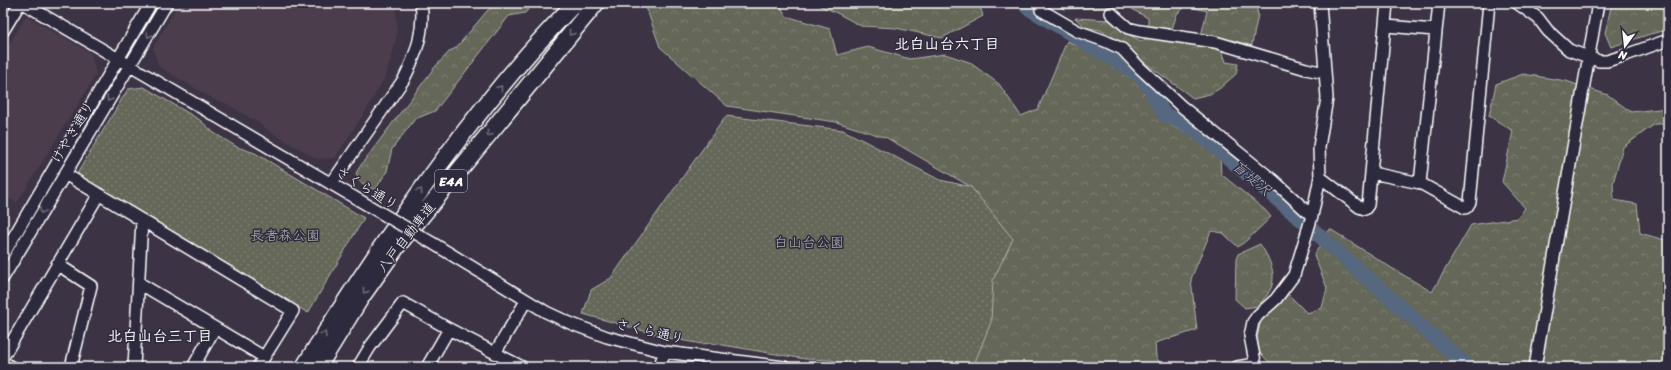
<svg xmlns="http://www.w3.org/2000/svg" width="1671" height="370" viewBox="0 0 1671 370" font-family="Sriracha,'Klee One',sans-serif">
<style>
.built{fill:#4b3e4c}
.green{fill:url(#green-dots);stroke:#b2b3ac}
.forest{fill:url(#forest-crowns);stroke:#b2b3ac}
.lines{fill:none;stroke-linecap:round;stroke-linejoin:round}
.river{stroke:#556780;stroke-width:15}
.minor-casing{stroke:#fff;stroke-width:14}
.highway-casing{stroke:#fff;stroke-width:19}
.minor{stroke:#2f2a3d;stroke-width:11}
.highway{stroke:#2f2a3d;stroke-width:16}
.minor-bridge-casing{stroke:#fff;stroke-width:14;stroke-linecap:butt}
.minor-bridge{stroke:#2f2a3d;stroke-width:11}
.oneway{stroke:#6d6a77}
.labels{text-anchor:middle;stroke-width:3;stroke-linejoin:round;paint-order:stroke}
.shield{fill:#2f2a3d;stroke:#c1bfc5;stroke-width:1}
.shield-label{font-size:13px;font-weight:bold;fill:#fff}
.street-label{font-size:14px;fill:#fff;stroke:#2f2a3d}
.park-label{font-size:14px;fill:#b2b3ac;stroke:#2f2a3d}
.neighbourhood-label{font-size:15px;font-weight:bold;fill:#fff;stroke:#2f2a3d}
.water-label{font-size:15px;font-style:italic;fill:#aab3c0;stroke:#2f2a3d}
</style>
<defs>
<pattern id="green-dots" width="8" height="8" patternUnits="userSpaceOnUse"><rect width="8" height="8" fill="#656759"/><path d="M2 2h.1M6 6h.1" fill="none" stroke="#7c7e72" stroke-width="1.8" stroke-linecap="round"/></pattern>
<pattern id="forest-crowns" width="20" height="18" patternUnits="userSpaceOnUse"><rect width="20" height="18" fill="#656759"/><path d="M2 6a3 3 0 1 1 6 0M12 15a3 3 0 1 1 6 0" fill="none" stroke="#7c7e72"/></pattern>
</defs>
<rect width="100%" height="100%" fill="#3c3344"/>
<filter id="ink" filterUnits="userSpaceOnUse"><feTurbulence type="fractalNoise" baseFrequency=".025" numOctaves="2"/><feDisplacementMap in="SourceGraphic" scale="8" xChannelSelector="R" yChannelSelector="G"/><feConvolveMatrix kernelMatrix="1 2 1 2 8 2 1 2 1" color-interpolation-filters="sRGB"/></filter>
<g filter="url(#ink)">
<!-- built -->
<path class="built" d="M 179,3 L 394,3 L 396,9 L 397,35 L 392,56 L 384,79 L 363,115 L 335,158 L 317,159 L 267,130 L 259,123 L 225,103 L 215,100 L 158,66 L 153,48 Z
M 26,16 L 91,53 L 96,75 L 17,203 L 3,195 L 3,55 Z"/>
<!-- green -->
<path class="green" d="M 144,87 L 200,120 L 214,133 L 237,147 L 255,153 L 364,218 L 308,313 L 79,176 L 78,172 L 128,89 Z
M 726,116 L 843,130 L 940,180 L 1030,200 L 1037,367 L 855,367 L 830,360 L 805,359 L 711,343 L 702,344 L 669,338 L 583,314 L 591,290 L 611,278 Z"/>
<!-- forest -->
<path class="forest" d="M 497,3 L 526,3 L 528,10 L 525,13 L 509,16 L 435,111 L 415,119 L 392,149 L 387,171 L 375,190 L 360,182 L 356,173 L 361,165 L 434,68 L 450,51 L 456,48 L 487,11 Z
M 648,3 L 779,3 L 786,16 L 830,29 L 837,55 L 868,47 L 910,59 L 945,54 L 969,62 L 999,84 L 1021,116 L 1038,109 L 1067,41 L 1102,57 L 1138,81 L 1157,113 L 1172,126 L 1194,136 L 1220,157 L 1221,174 L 1265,210 L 1271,217 L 1247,240 L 1238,247 L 1223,233 L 1211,231 L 1191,279 L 1197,330 L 1155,343 L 1156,357 L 1163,367 L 978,367 L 975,362 L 991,322 L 993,280 L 1013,239 L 971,187 L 887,138 L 836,122 L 727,106 L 660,47 L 646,7 Z
M 814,3 L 979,3 L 983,16 L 942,38 L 896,28 L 861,26 L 837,13 Z
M 1052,3 L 1115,3 L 1109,7 L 1064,9 Z
M 1125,3 L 1256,3 L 1258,15 L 1251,49 L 1201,36 L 1207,11 L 1186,6 L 1177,14 L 1171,32 L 1148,29 L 1148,18 L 1135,11 Z
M 1612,3 L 1668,3 L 1668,30 L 1650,34 L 1611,47 L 1605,33 Z
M 1075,18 L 1110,20 L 1131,36 L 1141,41 L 1152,37 L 1222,50 L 1226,62 L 1238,64 L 1236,74 L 1219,89 L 1210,94 L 1193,98 L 1137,57 L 1126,44 L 1100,30 L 1085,27 Z
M 1523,74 L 1566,81 L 1608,95 L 1631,112 L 1668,108 L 1668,124 L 1655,124 L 1623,147 L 1613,183 L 1614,200 L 1637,204 L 1640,233 L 1668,241 L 1668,367 L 1405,367 L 1402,365 L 1382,367 L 1312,367 L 1309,366 L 1307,367 L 1274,367 L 1260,353 L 1257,338 L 1261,320 L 1288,294 L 1307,313 L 1322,308 L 1327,288 L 1314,255 L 1330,229 L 1390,267 L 1432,292 L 1471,225 L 1518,218 L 1525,208 L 1502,182 L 1513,131 L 1489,116 L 1496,84 Z
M 1260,244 C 1268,256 1276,271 1272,285 C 1270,293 1263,300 1258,306 L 1245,308 L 1235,299 L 1236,259 L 1238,254 Z"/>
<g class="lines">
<!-- river -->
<path class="river" d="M 1027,7 L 1140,75 L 1148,85 L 1164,114 L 1193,128 L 1303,221 L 1468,367"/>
<!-- minor casing -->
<g class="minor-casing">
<path id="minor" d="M 23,3 L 381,213
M 1517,3 L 1538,18 L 1548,31 L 1569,50 L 1599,61 L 1607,61 L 1620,57 L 1668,40
M 1041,10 L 1077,31 L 1105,41 L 1122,49 L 1140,68 L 1181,106 L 1274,181 L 1312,216
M 1111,13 L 1128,28 L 1140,31 L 1215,42 L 1306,69 L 1325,73
M 1386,26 L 1435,30
M 3,31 L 20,3
M 1372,173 L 1420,183 L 1465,208 L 1467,207 L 1470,202 L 1489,3
M 65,174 L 293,311 L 258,367
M 1320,177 L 1359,207 L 1365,209 L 1368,205 L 1387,3
M 1420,183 L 1439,3
M 331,184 L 404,79 C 416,55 425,30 421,3
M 434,244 L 546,312 L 572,324 L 607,337 L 665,352 L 784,367
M 3,255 L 151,3
M 57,264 L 91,286 L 71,367
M 3,278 L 167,3
M 139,283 L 264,357
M 495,353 L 526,301
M 3,357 L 99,194
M 3,362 L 11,367
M 134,367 L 142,220
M 193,367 L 215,328
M 358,367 L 370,347 L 403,303 L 449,329 L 522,367
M 427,367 L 449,329
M 659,367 L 665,352
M 1237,367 L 1255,364
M 1256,367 L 1250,336 L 1253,322 L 1258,315 L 1276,299 L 1294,275 L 1312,216 L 1320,177 L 1319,147 L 1327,98 L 1320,3
M 1535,367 L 1598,3"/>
</g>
<!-- highway casing -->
<g class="highway-casing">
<path id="highway" d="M 304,367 C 371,258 444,151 528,54 C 543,37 559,20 575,3
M 318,367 L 360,299 L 398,245 L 596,3"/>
</g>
<!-- minor -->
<use href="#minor" class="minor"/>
<!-- highway -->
<use href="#highway" class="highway"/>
<!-- minor-bridge casing -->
<g class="minor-bridge-casing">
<path id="minor-bridge" d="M 381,213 L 434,244"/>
</g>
<!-- minor-bridge -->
<use href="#minor-bridge" class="minor-bridge"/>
</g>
<!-- one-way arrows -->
<defs><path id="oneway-chevron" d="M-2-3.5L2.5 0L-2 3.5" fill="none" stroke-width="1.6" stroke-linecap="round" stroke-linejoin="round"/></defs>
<g class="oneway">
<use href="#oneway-chevron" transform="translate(571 33) rotate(129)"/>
<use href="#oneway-chevron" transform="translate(149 35) rotate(120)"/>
<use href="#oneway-chevron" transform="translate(500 88) rotate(-51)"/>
<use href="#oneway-chevron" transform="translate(109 99) rotate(121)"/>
<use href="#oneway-chevron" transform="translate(489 134) rotate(129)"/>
<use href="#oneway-chevron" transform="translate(420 191) rotate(-55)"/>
<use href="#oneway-chevron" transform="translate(42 211) rotate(121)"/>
<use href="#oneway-chevron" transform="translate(365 291) rotate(125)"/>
<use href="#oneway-chevron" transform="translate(324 334) rotate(-58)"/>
</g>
</g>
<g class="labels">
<!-- shield labels -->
<rect class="shield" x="435" y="170" width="32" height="22" rx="3"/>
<g class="shield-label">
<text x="451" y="186">E4A</text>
</g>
<!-- street labels -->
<g class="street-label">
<text transform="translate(72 132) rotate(-59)" y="5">けやき通り</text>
<text transform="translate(367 188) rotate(31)" y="5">さくら通り</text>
<text transform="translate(406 237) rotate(-52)" y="5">八戸自動車道</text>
<text transform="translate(650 331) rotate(13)" y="5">さくら通り</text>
</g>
<!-- park labels -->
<g class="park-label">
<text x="285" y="240">長者森公園</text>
<text x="809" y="247">白山台公園</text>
</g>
<!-- neighbourhood labels -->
<g class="neighbourhood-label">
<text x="947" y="49">北白山台六丁目</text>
<text x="160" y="341">北白山台三丁目</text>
</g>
<!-- water labels -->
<g class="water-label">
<text transform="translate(1252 178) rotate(40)" y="5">盲堤沢</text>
</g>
</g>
<!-- margin -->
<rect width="1671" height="370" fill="none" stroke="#2f2a3d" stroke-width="16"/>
<rect x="8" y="8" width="1655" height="354" fill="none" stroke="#fff" stroke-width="1.5" filter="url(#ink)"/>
<!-- north arrow -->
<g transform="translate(1625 46) rotate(195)" stroke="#2f2a3d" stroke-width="3" paint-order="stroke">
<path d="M0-3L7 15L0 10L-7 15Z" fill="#ffffff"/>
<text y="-6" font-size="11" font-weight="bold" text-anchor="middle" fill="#ffffff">N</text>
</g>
</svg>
